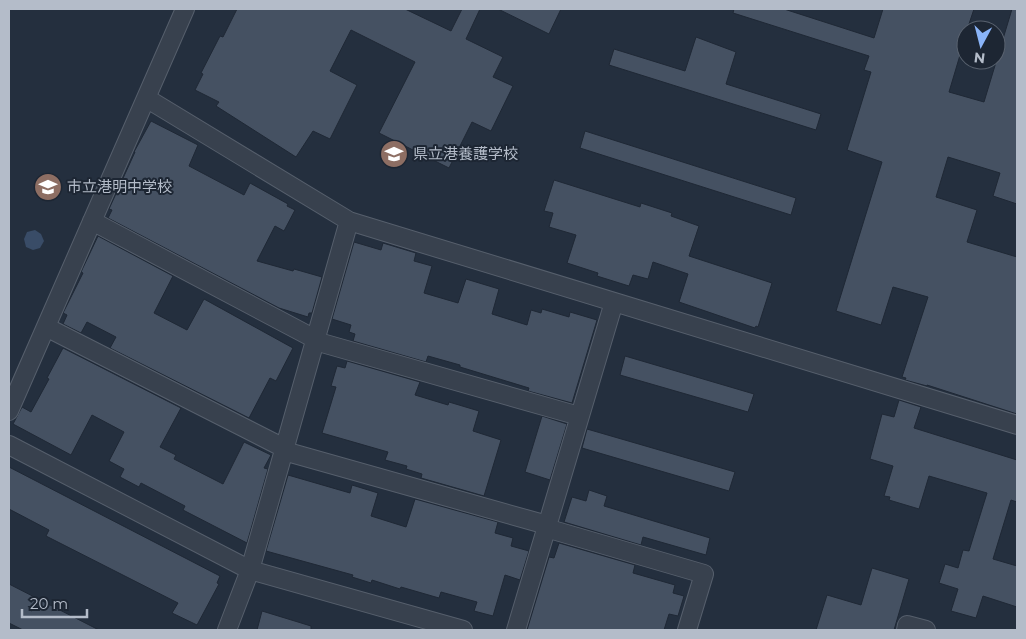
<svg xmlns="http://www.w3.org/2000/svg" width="1026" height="639" viewBox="0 0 1026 639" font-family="Montserrat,'Noto Sans JP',sans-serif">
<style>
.water{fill:#394c67}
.building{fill:#455162;stroke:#1f2835}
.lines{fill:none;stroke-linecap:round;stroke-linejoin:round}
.street-casing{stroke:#565f6c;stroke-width:20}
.street{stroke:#38414e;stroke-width:18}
.labels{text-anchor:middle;stroke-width:4;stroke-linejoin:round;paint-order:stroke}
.poi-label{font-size:15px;fill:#b4bcc9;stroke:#1d2633;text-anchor:start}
</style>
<rect width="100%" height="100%" fill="#242f3e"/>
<!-- water -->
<path class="water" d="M 35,230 L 41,234 L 44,241 L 40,248 L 33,250 L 26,247 L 24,239 L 27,232 Z"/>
<!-- building -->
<path class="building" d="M 237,9 L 405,9 L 451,31 L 462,9 L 480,9 L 466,39 L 503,57 L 493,77 L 513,86 L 491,131 L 472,122 L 449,168 L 379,133 L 415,62 L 351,30 L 330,71 L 357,85 L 330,139 L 313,131 L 296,157 L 216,106 L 219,102 L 195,90 L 203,74 L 201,73 L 220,36 L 223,37 Z
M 498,9 L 561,9 L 549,34 Z
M 734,9 L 784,9 L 874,38 L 883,9 L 974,9 L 967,30 L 966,30 L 966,35 L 949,92 L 984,102 L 1012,9 L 1017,9 L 1017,204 L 993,196 L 1000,173 L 948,157 L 936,197 L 977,210 L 967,242 L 1017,257 L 1017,414 L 927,385 L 927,386 L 905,380 L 906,378 L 902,377 L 928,297 L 893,287 L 881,325 L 836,311 L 882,162 L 847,150 L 871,72 L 864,70 L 869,56 L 733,13 Z
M 696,37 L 736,52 L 726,84 L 821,114 L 816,130 L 609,65 L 614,49 L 685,71 Z
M 151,121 L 198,145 L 189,166 L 244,195 L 250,183 L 288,204 L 287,206 L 295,210 L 284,231 L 275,226 L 257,261 L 293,271 L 294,269 L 322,277 L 312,313 L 309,313 L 308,317 L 279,308 L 108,218 L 112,210 L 109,209 L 135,152 L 134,152 Z
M 585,131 L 796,198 L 791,215 L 580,148 Z
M 554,180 L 640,207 L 641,203 L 672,213 L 671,216 L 699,226 L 689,256 L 772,283 L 758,327 L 756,326 L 755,328 L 679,302 L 688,274 L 653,262 L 648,279 L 633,275 L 629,286 L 597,276 L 598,273 L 567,263 L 576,235 L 549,227 L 553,213 L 544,211 Z
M 98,236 L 173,276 L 154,313 L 187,330 L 204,299 L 293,348 L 276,381 L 270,378 L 249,418 L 110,348 L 116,337 L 87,322 L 81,333 L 63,324 L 67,315 L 63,313 L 83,273 L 81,272 Z
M 354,242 L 381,250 L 383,243 L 416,253 L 414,261 L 432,266 L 424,293 L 458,303 L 466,279 L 499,289 L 492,314 L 527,325 L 531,310 L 541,313 L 542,309 L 569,317 L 570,312 L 597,320 L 572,403 L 528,391 L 529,388 L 460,367 L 460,365 L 428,356 L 426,362 L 353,341 L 355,334 L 349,332 L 351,325 L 332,319 Z
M 63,348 L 181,408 L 160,447 L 176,455 L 174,459 L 223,484 L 244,442 L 271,455 L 264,468 L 268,469 L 247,543 L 183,510 L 185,506 L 141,483 L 139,487 L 120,477 L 124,469 L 109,461 L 124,432 L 92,415 L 71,455 L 13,424 L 22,407 L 31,412 L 49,379 L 47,378 Z
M 625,356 L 754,394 L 748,412 L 620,375 Z
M 347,361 L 420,382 L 415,395 L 448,405 L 449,402 L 479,411 L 473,431 L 501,440 L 484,496 L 421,478 L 422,474 L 406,469 L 407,466 L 385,460 L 388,452 L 322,433 L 336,387 L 331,386 L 337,366 L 345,368 Z
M 899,400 L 921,407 L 914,428 L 1017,460 L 1017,502 L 1011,500 L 993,559 L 1017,566 L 1017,607 L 983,596 L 976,618 L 951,611 L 958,589 L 939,583 L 945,564 L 958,568 L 963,550 L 969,551 L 987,493 L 929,476 L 919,509 L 889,500 L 890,497 L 884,496 L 893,466 L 870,459 L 882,414 L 894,417 Z
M 542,416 L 567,424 L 550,480 L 525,472 Z
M 587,429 L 735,472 L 729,491 L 582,448 Z
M 9,467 L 220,576 L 217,583 L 219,584 L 197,625 L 172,613 L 178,603 L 46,536 L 49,530 L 9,509 Z
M 288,475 L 350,493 L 352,485 L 378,493 L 371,516 L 406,527 L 415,499 L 498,522 L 495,533 L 513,538 L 511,546 L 529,551 L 520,580 L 505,575 L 493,616 L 474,611 L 477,602 L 441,592 L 439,598 L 401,587 L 400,589 L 372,580 L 371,583 L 352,577 L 353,575 L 266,551 Z
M 589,490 L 607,496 L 604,506 L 710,538 L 706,555 L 643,537 L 641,545 L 564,522 L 572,497 L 586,501 Z
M 559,543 L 635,565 L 633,573 L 675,585 L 673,593 L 684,596 L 678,616 L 669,614 L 664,630 L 527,630 L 549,557 L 554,558 Z
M 872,568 L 909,579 L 894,630 L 816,630 L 827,595 L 861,605 Z
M 9,584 L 99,630 L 23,630 L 9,623 Z
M 262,611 L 311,626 L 311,630 L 257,630 Z"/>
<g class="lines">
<!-- street casing -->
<g class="street-casing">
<path id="street" d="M 146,98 L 349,221 L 1017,425
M 92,221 L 315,339
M 46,327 L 284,448
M 315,341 L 579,416
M 9,411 L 185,9
M 9,445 L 250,570 L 463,630
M 284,451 L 547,525
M 546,528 L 704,574 L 687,630
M 227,630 L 250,570 L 349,221
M 516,630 L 614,302
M 906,630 L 907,625 L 926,630"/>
</g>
<!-- street -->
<use href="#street" class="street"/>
</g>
<!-- icons -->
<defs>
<g id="school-disc" transform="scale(1.4375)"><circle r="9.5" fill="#8d6e63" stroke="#1d2633"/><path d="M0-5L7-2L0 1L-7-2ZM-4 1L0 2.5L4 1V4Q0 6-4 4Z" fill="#fff"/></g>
</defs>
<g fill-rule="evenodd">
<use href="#school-disc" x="394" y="154"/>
<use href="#school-disc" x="48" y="187"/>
</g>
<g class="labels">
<!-- poi labels -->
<g class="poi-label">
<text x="413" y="159">県立港養護学校</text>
<text x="67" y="192">市立港明中学校</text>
</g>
</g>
<!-- border -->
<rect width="1026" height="639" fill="none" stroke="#b4bcc9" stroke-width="20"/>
<!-- north arrow -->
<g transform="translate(981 45) rotate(187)"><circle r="24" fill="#1d2633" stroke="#59626f"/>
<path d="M0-4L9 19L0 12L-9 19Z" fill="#8ab4f8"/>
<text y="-8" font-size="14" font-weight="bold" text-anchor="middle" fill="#b4bcc9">N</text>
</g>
<!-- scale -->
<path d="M22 609v8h65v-8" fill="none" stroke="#b4bcc9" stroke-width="2.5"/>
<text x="30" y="609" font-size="15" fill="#b4bcc9" stroke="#1d2633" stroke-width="4" paint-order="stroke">20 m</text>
</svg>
